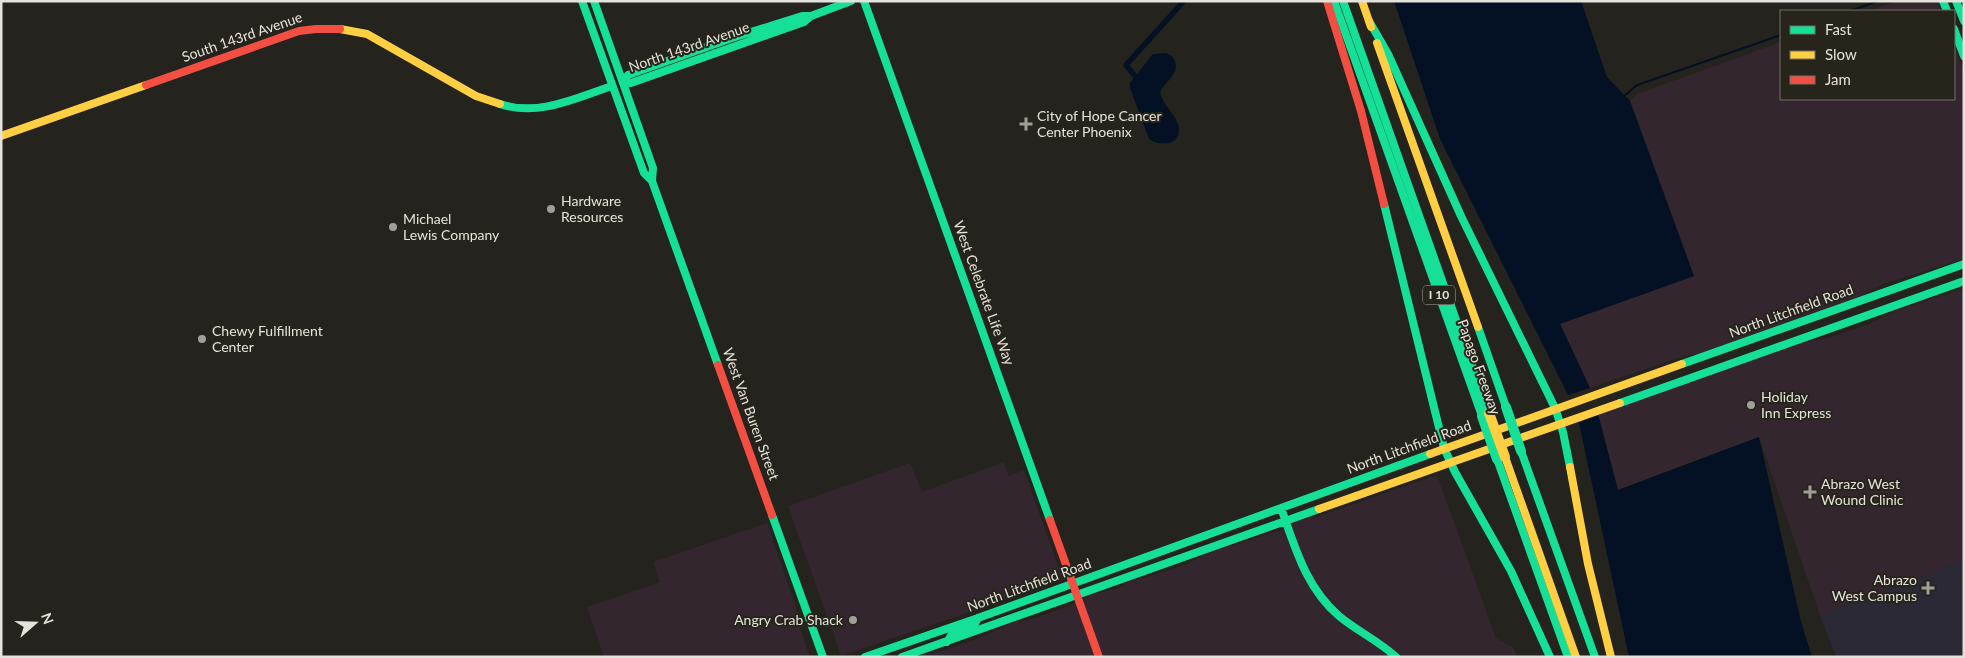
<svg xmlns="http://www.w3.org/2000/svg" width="1965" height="658" viewBox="0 0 1965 658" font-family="Lato,sans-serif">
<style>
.commercial{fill:#34262e}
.medical{fill:#2b2936}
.water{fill:#041024}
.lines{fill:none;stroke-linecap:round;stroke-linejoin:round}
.stream{stroke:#041024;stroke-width:2}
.canal{stroke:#041024;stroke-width:5.5}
.fast{stroke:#16e098;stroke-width:8}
.slow{stroke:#ffcf43;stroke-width:8}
.jam{stroke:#f24e42;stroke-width:8}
.fast-bridge{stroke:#16e098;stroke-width:10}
.slow-bridge{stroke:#ffcf43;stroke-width:10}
.poi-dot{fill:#a19f9a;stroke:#27251b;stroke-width:2}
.labels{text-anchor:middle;stroke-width:4;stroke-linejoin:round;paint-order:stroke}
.shield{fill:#27251b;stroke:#aba9a2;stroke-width:1}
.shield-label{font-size:12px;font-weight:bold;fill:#e4e2dc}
.street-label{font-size:14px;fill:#e4e2dc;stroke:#27251b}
.poi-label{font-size:14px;fill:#e4e2dc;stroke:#27251b;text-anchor:start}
</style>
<rect width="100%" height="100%" fill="#24231e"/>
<!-- commercial -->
<path class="commercial" d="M 1897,1 L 1938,1 L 1941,11 L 1869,11 Z
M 1781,42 L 1781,99 L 1954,99 L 1954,45 L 1964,71 L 1964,259 L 1883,284 L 1857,298 L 1702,353 L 1684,356 L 1590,388 L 1560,324 L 1694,276 L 1630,101 L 1637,94 Z
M 1964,288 L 1964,561 L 1820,615 L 1759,437 L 1618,490 L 1598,414 L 1738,365 L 1807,342 L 1835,336 L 1869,324 L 1895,311 Z
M 1004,462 L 1009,476 L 1024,470 L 1063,580 L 841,656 L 788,506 L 910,463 L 922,492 Z
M 1437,475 L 1496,638 L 1513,647 L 1517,657 L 916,657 L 945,650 L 979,638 L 1012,623 L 1035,618 L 1069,606 L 1091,595 L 1120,587 L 1131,581 L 1166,571 L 1187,564 L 1203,555 L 1280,530 L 1296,521 L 1316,517 Z
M 767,523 L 795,604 L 800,628 L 810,657 L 604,657 L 587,607 L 660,582 L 653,562 Z"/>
<!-- medical -->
<path class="medical" d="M 1964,561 L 1964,657 L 1836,657 L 1820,615 Z"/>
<!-- water -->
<path class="water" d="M 1394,1 L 1581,1 L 1607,77 L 1630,101 L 1694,276 L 1560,324 L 1590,388 L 1568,395 L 1440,139 Z
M 1166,53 L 1173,57 C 1182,73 1167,79 1160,92 C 1163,105 1174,113 1178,124 C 1184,144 1162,148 1149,139 L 1130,88 L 1130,83 L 1153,54 Z
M 1598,414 L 1618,490 L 1759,437 L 1801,622 L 1812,657 L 1629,657 L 1579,423 Z"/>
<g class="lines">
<!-- stream -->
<path class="stream" d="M 1850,11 L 1878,1
M 1624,96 L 1636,86 L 1643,83 L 1781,35"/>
<!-- canal -->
<path class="canal" d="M 1135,76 L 1126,65 L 1184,1"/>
<!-- fast -->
<path class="fast" d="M 582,1 L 644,173 L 652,181 L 718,365
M 594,1 L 653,168 L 652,181
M 864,1 L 1050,520
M 1334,1 L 1482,416
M 1343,1 L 1489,413
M 1943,1 L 1947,11
M 1956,1 L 1964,21
M 811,16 L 804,22 L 631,83 L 623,82 L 628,75 L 732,38 L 802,16 L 811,16 L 851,1
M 1369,21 L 1388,54 L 1461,216 L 1555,408 L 1563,432 L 1570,467
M 1954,29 L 1964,56
M 500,104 C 538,117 576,98 612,86
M 1384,204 L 1444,448 L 1455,472 L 1511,571 L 1550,657
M 1478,327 L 1506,407
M 1682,364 L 1964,264
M 1620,403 L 1964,281
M 1521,451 L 1595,657
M 1497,459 L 1568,657
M 1281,508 C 1295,547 1306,588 1339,616 C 1357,631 1379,641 1396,657
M 772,515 L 823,657
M 947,642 L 952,634 L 973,627 L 978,618
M 865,657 L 978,618 L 1430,454
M 902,657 L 1319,509"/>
<!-- slow -->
<path class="slow" d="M 1362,1 L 1371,27
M 340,29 L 367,34 L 476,96 L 500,104
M 1377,43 L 1478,327
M 1,136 L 146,85
M 1430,454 L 1682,364
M 1505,457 L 1576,657
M 1570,467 L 1588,564 L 1611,657
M 1319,509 L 1620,403"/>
<!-- jam -->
<path class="jam" d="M 1327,1 L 1361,111 L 1384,204
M 146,85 L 299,31 L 316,29 L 340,29
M 718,365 L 772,515
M 1050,520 L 1099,657"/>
<!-- fast-bridge -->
<path class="fast-bridge" d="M 1506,407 L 1521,451
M 1482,416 L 1497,459"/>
<!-- slow-bridge -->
<path class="slow-bridge" d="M 1489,413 L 1505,457"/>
</g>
<!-- markers -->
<g class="poi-dot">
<path d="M1023.5 116.5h5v5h5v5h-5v5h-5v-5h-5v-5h5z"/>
<circle cx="551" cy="209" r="5"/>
<circle cx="393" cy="227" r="5"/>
<circle cx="202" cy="339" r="5"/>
<circle cx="1751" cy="405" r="5"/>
<path d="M1807.5 484.5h5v5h5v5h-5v5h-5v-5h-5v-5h5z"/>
<path d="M1925.5 580.5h5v5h5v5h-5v5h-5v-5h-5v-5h5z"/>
<circle cx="853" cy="620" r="5"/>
</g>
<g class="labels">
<!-- shield labels -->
<rect class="shield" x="1423" y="285.5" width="32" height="19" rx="4"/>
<g class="shield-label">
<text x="1439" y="299">I 10</text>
</g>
<!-- street labels -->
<g class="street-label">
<text transform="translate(242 37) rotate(-19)" y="5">South 143rd Avenue</text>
<text transform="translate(689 47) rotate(-19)" y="5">North 143rd Avenue</text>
<text transform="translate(984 293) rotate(70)" y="5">West Celebrate Life Way</text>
<text transform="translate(1791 311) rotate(-20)" y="5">North Litchfield Road</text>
<text transform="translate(1479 367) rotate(70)" y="5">Papago Freeway</text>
<text transform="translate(751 414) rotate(70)" y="5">West Van Buren Street</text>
<text transform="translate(1409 447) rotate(-20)" y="5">North Litchfield Road</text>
<text transform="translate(1029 585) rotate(-20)" y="5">North Litchfield Road</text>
</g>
<!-- poi labels -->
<g class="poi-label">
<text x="1037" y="121">City of Hope Cancer<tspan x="1037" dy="16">Center Phoenix</tspan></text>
<text x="561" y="206">Hardware<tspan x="561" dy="16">Resources</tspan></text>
<text x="403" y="224">Michael<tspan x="403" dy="16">Lewis Company</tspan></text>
<text x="212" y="336">Chewy Fulfillment<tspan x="212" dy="16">Center</tspan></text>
<text x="1761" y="402">Holiday<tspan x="1761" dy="16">Inn Express</tspan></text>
<text x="1821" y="489">Abrazo West<tspan x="1821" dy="16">Wound Clinic</tspan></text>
<text x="1917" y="585" text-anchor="end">Abrazo<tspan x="1917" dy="16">West Campus</tspan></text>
<text x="843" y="625" text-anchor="end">Angry Crab Shack</text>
</g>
</g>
<!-- border -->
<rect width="1965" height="658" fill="none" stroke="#e4e2dc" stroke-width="5"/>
<!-- legend -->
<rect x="1780" y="10" width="175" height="90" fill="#27251b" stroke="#737168"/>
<rect x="1790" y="26" width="25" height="8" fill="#16e098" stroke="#737168"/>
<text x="1825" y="35" font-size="15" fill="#e4e2dc">Fast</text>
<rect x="1790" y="51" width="25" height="8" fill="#ffcf43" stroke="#737168"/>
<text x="1825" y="60" font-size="15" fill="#e4e2dc">Slow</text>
<rect x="1790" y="76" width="25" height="8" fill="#f24e42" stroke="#737168"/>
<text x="1825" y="85" font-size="15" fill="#e4e2dc">Jam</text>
<!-- north arrow -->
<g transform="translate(35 623) rotate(70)" stroke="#27251b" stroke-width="4" paint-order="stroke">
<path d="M0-4L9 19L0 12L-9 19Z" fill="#e4e2dc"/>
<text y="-8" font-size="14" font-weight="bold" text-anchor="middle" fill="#e4e2dc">N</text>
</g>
</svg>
